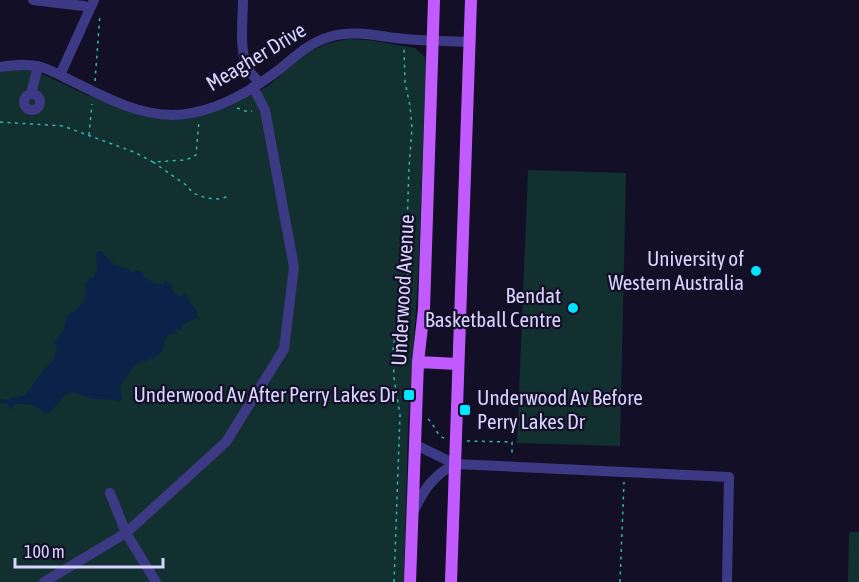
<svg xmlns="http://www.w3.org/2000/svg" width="859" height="582" viewBox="0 0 859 582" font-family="'Asap Condensed',sans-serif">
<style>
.park{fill:#12302f}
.water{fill:#0c2248}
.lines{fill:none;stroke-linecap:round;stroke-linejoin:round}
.path{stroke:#2fb8b0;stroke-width:1.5;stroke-dasharray:3 4.5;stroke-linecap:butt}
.minor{stroke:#3d3a85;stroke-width:10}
.major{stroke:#c25bff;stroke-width:12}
.poi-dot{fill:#00e5ff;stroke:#130f26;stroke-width:2}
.labels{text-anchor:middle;stroke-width:4.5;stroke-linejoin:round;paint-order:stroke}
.street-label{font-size:21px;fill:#d9d4ff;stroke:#130f26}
.poi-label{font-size:21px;fill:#d9d4ff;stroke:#130f26;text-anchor:end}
</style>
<rect width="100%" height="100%" fill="#130f26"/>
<!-- park -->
<path class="park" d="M 347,39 L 369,40 L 415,48 L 425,57 L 426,66 L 418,279 L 408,425 L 404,582 L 0,582 L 0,72 L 22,69 L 36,71 L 87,95 L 156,118 L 186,119 L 228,107 L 268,86 L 307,53 L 326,44 Z
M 528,170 L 626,173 L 620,446 L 517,443 Z
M 849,532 L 859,532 L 859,582 L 848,582 Z"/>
<!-- water -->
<path class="water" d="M 99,251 L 102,251 C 113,269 119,263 133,272 C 137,270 139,271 144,274 L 144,277 L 154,283 L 163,285 L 165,281 L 173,286 L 171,289 L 177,295 L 182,297 L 185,293 L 187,294 C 188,303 198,308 198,318 C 190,320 185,322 181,330 L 175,330 L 175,332 L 179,333 L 169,334 L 165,339 L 162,352 L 154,358 L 136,364 L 120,386 L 122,400 L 120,401 C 111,399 103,399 95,399 C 83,398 81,391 66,394 L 50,413 L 45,413 C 34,403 28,404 14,404 L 11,410 L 7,404 L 0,402 L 0,399 L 8,400 L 12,397 L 16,398 L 26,395 L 41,373 L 53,360 L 57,349 L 55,343 L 58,336 L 63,332 C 65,327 65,321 67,317 C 69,314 72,313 75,311 C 84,303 88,295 85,284 L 89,279 L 94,276 L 97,269 L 96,252 Z"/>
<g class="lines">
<!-- path -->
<path class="path" d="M 95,81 L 100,14
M 237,108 L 248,112 L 252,111
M 0,122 L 63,126 L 134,152 L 153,162 L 186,160 L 196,155 L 199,121
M 89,135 L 92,104
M 153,162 L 186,185 L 193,193 L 206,198 L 219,199 L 230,196
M 428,419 C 435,425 436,436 446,439
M 467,441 L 512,442 L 512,455
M 394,582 L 400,415 L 394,378 L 393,351 L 395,335 L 406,300 L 408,279 L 407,228 L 409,168 L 412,128 L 410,106 L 405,82 L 404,49
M 620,582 L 624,482"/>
<!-- minor -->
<path class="minor" d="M 33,0 L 84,6 L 90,9
M 243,0 C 243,20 238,55 250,72 C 253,76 257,80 260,83
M 0,67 C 13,65 28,63 41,67 C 52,70 63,77 74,82 C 104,97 138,115 173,115 C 212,114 250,92 280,69 C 296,56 309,43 329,37 C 355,29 380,37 406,39 C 427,41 448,41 470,42
M 60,75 L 94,0
M 31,94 L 38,66
M24 102a8 8 0 1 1 16 0a8 8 0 1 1-16 0Z
M 414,444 L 455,464 L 729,477 L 727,582
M 110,493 L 126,533 L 226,442 L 284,349 L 294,267 L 265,110 L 253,87
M 413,512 C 424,490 432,476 455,464
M 44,582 L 126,533 L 156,582"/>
<!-- major -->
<path class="major" d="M 418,362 L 458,364
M 410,582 L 418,362 L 424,309 L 434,0
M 451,582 L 471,0"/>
</g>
<!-- markers -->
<g class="poi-dot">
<circle cx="756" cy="271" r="6"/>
<circle cx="573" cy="308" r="6"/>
<rect x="403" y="389" width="12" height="12" rx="3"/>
<rect x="459" y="404" width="12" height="12" rx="3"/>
</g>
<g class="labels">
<!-- street labels -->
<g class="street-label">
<text transform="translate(256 57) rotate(-31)" y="7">Meagher Drive</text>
<text transform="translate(403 290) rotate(-87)" y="7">Underwood Avenue</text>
</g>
<!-- poi labels -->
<g class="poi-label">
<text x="744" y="266">University of<tspan x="744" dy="24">Western Australia</tspan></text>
<text x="561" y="303">Bendat<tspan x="561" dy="24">Basketball Centre</tspan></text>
<text x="397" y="402">Underwood Av After Perry Lakes Dr</text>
<text x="477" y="405" text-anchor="start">Underwood Av Before<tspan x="477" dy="24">Perry Lakes Dr</tspan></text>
</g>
</g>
<!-- scale -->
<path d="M15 558v9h148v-9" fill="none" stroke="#d9d4ff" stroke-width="3"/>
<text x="24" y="558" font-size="18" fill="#d9d4ff" stroke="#130f26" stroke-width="4.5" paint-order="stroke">100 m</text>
</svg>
